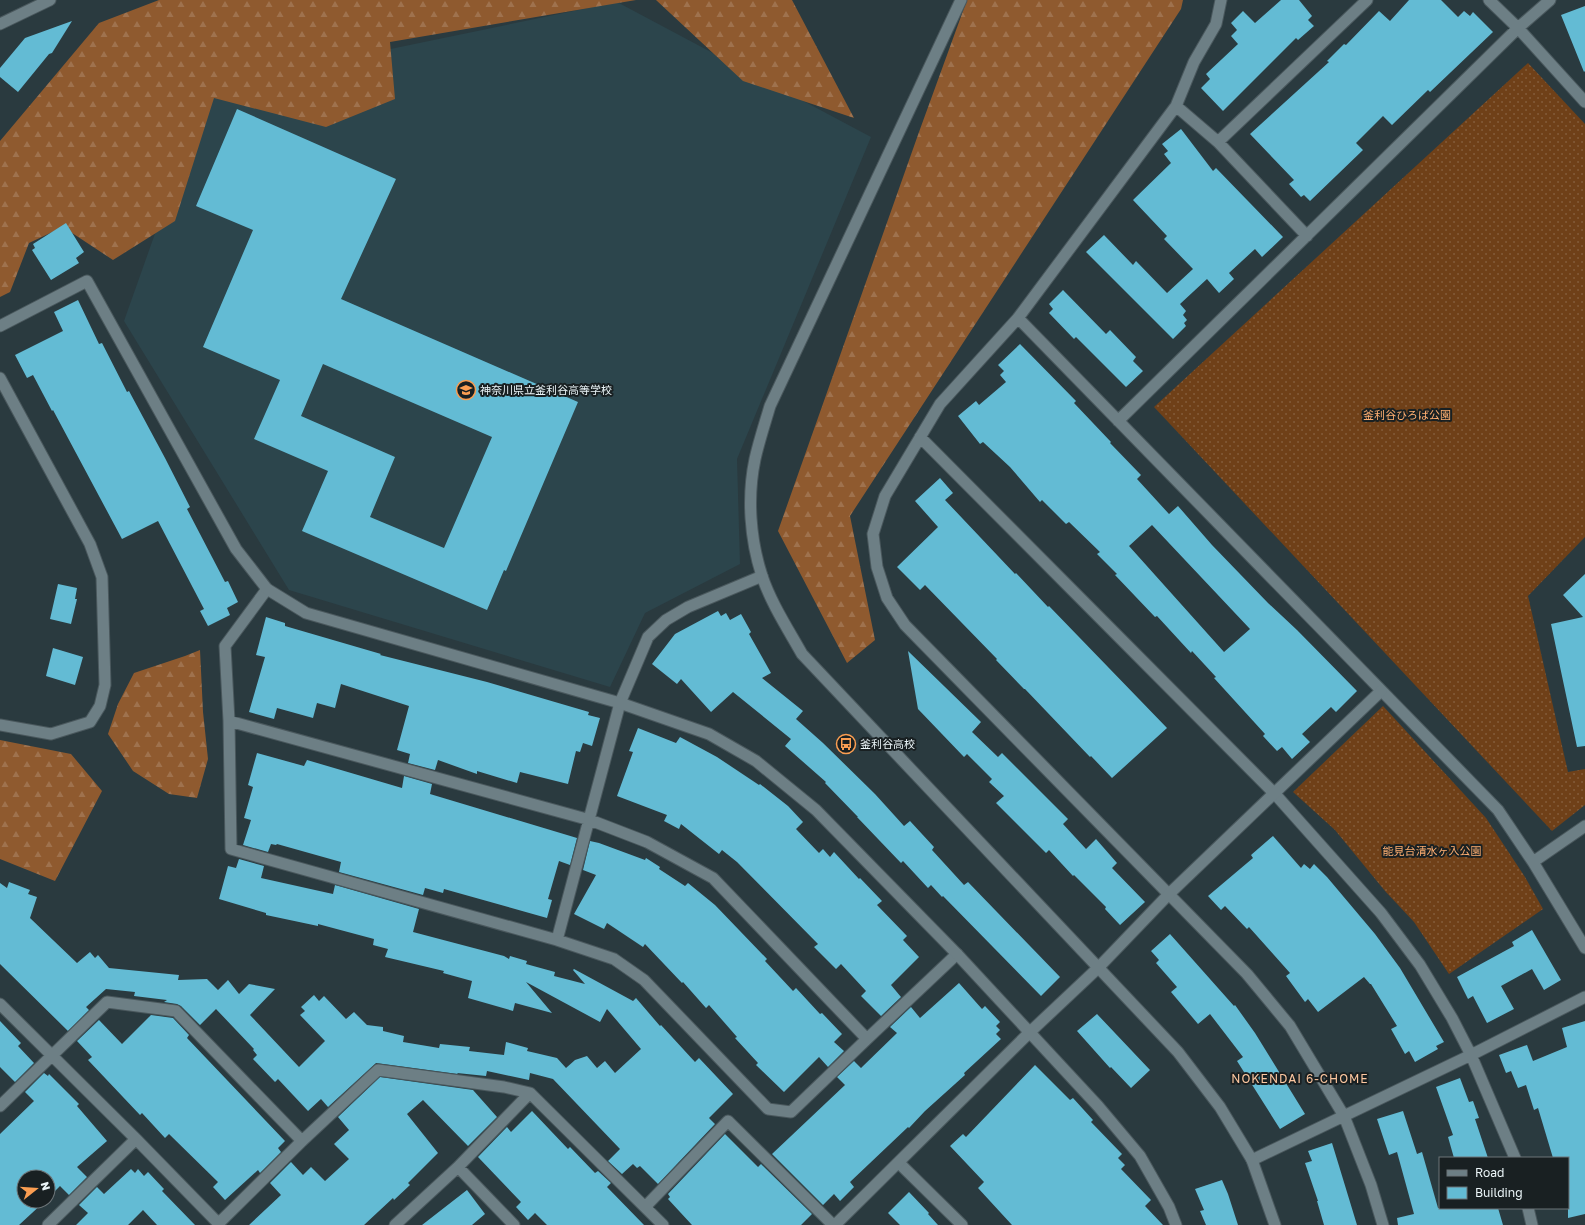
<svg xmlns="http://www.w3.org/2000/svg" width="1585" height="1225" viewBox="0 0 1585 1225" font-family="'Golos Text','Noto Sans JP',sans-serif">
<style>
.built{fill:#2c454c}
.grass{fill:url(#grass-dots)}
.forest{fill:url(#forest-firs)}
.building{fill:#63bbd4;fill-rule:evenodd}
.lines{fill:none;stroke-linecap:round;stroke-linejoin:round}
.minor-casing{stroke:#4a585d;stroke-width:13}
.tertiary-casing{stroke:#4a585d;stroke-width:13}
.minor{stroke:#6d7f85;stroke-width:11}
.tertiary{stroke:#6d7f85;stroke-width:11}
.labels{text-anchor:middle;stroke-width:4;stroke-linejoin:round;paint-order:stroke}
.poi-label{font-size:11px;fill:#ebf5f8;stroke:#192022;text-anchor:start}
.park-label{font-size:11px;fill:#feae71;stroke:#192022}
.neighbourhood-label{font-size:12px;letter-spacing:1px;fill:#fbc69f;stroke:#192022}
</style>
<defs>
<pattern id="grass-dots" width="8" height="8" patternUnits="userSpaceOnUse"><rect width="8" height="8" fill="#6f4018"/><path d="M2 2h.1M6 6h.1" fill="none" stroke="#845c3a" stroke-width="1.8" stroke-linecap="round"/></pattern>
<pattern id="forest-firs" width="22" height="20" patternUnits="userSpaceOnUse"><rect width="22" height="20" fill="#8f5a2f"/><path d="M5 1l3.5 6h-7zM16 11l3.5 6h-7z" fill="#9f724e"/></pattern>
</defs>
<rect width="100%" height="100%" fill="#2a3a3f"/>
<!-- built -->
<path class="built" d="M 617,2 L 871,137 L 737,459 L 740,564 L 645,613 L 610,687 L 289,590 L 124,321 L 207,87 Z"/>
<!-- grass -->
<path class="grass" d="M 1528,63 L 1585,124 L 1585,537 L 1528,596 L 1568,772 L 1585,769 L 1585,805 L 1552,831 L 1154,407 Z
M 1383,706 L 1486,818 L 1525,877 L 1543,909 L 1449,974 L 1414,922 L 1385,891 L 1335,830 L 1293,792 Z"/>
<!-- forest -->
<path class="forest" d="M 159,0 L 636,0 L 390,42 L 395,99 L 326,127 L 214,98 L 175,221 L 113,260 L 63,227 L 29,243 L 10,292 L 0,297 L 0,141 L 99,23 Z
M 656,0 L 792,0 L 854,118 L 743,81 Z
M 967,0 L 1183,0 L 1181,9 L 850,516 L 875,640 L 847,663 L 778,531 L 919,132 Z
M 200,650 L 203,712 L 208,759 L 197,798 L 169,794 L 133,771 L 108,734 L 118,704 L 134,673 L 185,656 Z
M 0,740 L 71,754 L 102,791 L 55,881 L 0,859 Z"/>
<!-- building -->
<path class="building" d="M 1281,0 L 1299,0 L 1312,16 L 1308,20 L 1314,26 L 1298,40 L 1296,38 L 1223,111 L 1201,88 L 1210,79 L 1206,74 L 1238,44 L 1231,36 L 1237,30 L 1231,23 L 1243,11 L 1255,23 Z
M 1409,0 L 1441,0 L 1458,17 L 1464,11 L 1470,16 L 1473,12 L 1493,32 L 1430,92 L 1428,90 L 1392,125 L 1383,116 L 1356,143 L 1363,150 L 1310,201 L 1304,195 L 1301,197 L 1289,184 L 1294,180 L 1250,134 L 1329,62 L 1327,61 L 1344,44 L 1346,45 L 1379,11 L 1390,21 Z
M 1585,6 L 1585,71 L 1584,72 L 1561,15 Z
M 72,21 L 52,53 L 49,54 L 18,92 L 0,77 L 0,68 L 25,38 Z
M 237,109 L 396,179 L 341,299 L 578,402 L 506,571 L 504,570 L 487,610 L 302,531 L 328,471 L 254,439 L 280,380 L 203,347 L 253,230 L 196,206 ZM 323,364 L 492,437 L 444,548 L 370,517 L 395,457 L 301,416 Z
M 1181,129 L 1213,171 L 1216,168 L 1283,237 L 1262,257 L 1255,249 L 1229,273 L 1234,279 L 1219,293 L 1207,279 L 1180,304 L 1186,311 L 1183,315 L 1187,320 L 1184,323 L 1186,326 L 1173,339 L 1086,252 L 1104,235 L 1133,265 L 1136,261 L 1167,293 L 1193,269 L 1164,239 L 1167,236 L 1133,200 L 1171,163 L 1164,154 L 1168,151 L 1162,144 Z
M 66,223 L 84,252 L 76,258 L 79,263 L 51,280 L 32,250 L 35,248 L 33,244 Z
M 1063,290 L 1106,334 L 1110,330 L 1136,357 L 1133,361 L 1143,371 L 1126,387 L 1076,337 L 1074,339 L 1049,313 L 1053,309 L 1049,304 Z
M 78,300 L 99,344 L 102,343 L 127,392 L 129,391 L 165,458 L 190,507 L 187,509 L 225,582 L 228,581 L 238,602 L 227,608 L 230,615 L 208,626 L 200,611 L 204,609 L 158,521 L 122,539 L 53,410 L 52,411 L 33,375 L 27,378 L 15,355 L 63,331 L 54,312 Z
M 1020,344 L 1076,401 L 1074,403 L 1111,442 L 1110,443 L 1141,475 L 1137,479 L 1169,514 L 1178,506 L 1212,545 L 1268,603 L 1297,630 L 1357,691 L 1336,712 L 1331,707 L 1302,734 L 1310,742 L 1292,759 L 1282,747 L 1277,751 L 1263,736 L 1265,734 L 1214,678 L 1216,677 L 1192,651 L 1191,653 L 1157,616 L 1155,617 L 1115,575 L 1117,574 L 1097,554 L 1100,552 L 1069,522 L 1066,524 L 1042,500 L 1040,502 L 1010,467 L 983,442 L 980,444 L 958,416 L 976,401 L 979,405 L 1006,382 L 1000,375 L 1004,371 L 998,365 ZM 1152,525 L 1250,629 L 1224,652 L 1129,546 Z
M 940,478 L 953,493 L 945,500 L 1015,574 L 1016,573 L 1048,607 L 1049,606 L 1167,728 L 1112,778 L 1091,756 L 1090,757 L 1025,689 L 1024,689 L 996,660 L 997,659 L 925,585 L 920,590 L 897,567 L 938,527 L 915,501 Z
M 1585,574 L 1585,746 L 1577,747 L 1551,624 L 1583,617 L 1563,595 Z
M 58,584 L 77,588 L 75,599 L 77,599 L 71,624 L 50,619 Z
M 718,611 L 721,616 L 726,613 L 730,620 L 741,614 L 751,632 L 749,634 L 771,673 L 762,678 L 803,711 L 796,719 L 823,743 L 875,794 L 904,826 L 910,821 L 934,847 L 932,850 L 964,885 L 968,882 L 1060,977 L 1041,996 L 943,896 L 942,897 L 931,885 L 928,888 L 903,861 L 901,863 L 857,817 L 858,817 L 825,783 L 826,782 L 785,746 L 791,739 L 733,692 L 711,712 L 681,679 L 677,684 L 652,664 L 675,634 Z
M 266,617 L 285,623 L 285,626 L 381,654 L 380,655 L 487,682 L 589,712 L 588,715 L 600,718 L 592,746 L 583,743 L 580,752 L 576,751 L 568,784 L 520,772 L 517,783 L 477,771 L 477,774 L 438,760 L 435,770 L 408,763 L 410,754 L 397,750 L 409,706 L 341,684 L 335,708 L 317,703 L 313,718 L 277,708 L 274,719 L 249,712 L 265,657 L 256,655 Z
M 53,648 L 83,657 L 75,685 L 46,676 Z
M 908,651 L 981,722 L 972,732 L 998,757 L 1002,753 L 1068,819 L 1063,824 L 1086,849 L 1096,839 L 1117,863 L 1112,868 L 1145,902 L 1120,925 L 1105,909 L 1106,907 L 1074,875 L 1073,876 L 1049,850 L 1046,853 L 996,803 L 1004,796 L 989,782 L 992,779 L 967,754 L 964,757 L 918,709 Z
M 638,728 L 676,743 L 680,737 L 717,757 L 759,785 L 760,784 L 788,806 L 803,822 L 796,829 L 819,853 L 823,849 L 830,857 L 834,852 L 859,879 L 860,878 L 882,901 L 877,905 L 907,936 L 903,940 L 919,957 L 891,985 L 901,997 L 881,1016 L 861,996 L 866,991 L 841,964 L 836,969 L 814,947 L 818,944 L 737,862 L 722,850 L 719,854 L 681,824 L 679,829 L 664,821 L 667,815 L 617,796 L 633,752 L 629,751 Z
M 257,753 L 304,766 L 307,760 L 402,788 L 404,776 L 432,784 L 430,794 L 577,838 L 570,865 L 559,861 L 548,899 L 552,900 L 547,918 L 444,889 L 443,893 L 425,888 L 423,895 L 339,872 L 341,862 L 277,844 L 276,845 L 271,844 L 268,852 L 243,845 L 251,820 L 244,818 L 253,787 L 248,785 Z
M 1273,836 L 1301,868 L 1304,864 L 1310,869 L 1314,864 L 1327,877 L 1375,934 L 1400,968 L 1444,1042 L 1436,1046 L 1438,1049 L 1415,1062 L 1409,1051 L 1405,1054 L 1391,1029 L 1397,1026 L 1371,984 L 1370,984 L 1364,977 L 1318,1012 L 1308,999 L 1305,1002 L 1286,976 L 1290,973 L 1249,927 L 1247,929 L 1225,906 L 1221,910 L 1208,896 L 1253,858 L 1251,855 Z
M 590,841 L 599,843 L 645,860 L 646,858 L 660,867 L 659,869 L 685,886 L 688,883 L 715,905 L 767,959 L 765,961 L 793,991 L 796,988 L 820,1014 L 822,1013 L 842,1034 L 834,1042 L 844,1051 L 828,1067 L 819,1057 L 784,1092 L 756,1065 L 758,1063 L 735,1038 L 737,1037 L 709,1005 L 706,1008 L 683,982 L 682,983 L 645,944 L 643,947 L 607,923 L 604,929 L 574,914 L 596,875 L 583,870 Z
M 239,859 L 264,866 L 261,878 L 333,894 L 335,885 L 419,909 L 413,932 L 504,956 L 509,959 L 510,956 L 527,961 L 526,964 L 555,972 L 554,976 L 585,984 L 573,970 L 574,969 L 633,1001 L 636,998 L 660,1026 L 661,1025 L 695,1062 L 699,1058 L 733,1094 L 709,1118 L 715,1124 L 658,1184 L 640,1166 L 637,1168 L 633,1164 L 622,1174 L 608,1161 L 620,1149 L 553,1079 L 530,1073 L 529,1080 L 487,1071 L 486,1076 L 457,1073 L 458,1074 L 376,1063 L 328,1107 L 321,1099 L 308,1111 L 278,1079 L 275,1082 L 253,1059 L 257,1055 L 253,1050 L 254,1049 L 216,1009 L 200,1025 L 181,1006 L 177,1004 L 164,1002 L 167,1000 L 134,996 L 135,992 L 106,989 L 86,1007 L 89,1010 L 68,1031 L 0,964 L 0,883 L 7,888 L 9,882 L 30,890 L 28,894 L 37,897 L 30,918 L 77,963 L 90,952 L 95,958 L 98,955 L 109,968 L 179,975 L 178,980 L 207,979 L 218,990 L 228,980 L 239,994 L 249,984 L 275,989 L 250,1015 L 299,1067 L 325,1041 L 300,1015 L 305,1011 L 301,1007 L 314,995 L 319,1001 L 324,996 L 346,1019 L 354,1012 L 367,1025 L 383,1027 L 383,1031 L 404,1036 L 403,1042 L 439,1048 L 440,1044 L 470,1047 L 469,1051 L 504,1055 L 506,1042 L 528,1048 L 527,1051 L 557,1058 L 566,1068 L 575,1060 L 587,1056 L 597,1068 L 605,1061 L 615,1073 L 641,1049 L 607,1009 L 600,1022 L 526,982 L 552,1013 L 515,1003 L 513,1011 L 496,1006 L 468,998 L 472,981 L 443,973 L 444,971 L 385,957 L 388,949 L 373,945 L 374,939 L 318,924 L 318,926 L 266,915 L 266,913 L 219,899 L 228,866 L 236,868 Z
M 1532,930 L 1561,980 L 1544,990 L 1532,969 L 1501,986 L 1514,1009 L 1487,1023 L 1473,996 L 1468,999 L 1457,977 L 1514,946 L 1512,942 Z
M 1170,934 L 1234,1006 L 1235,1005 L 1255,1033 L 1305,1114 L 1280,1129 L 1237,1061 L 1243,1057 L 1210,1014 L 1198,1024 L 1171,992 L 1177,987 L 1156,963 L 1159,960 L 1151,951 Z
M 959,983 L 982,1009 L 985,1006 L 1000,1022 L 996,1026 L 1000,1030 L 996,1034 L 1001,1039 L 964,1073 L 965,1075 L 925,1111 L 909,1128 L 908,1127 L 850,1182 L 854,1187 L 840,1201 L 834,1194 L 823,1205 L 772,1154 L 845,1085 L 837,1077 L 854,1061 L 861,1068 L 897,1033 L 890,1027 L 911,1007 L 920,1018 Z
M 1097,1014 L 1150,1070 L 1131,1088 L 1111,1067 L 1110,1068 L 1077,1031 Z
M 151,1015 L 173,1018 L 189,1035 L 187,1038 L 285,1141 L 278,1148 L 281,1152 L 260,1173 L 258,1170 L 225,1200 L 213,1187 L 218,1182 L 169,1134 L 165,1138 L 142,1113 L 140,1115 L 88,1060 L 92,1057 L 77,1041 L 99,1020 L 122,1044 Z
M 0,1021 L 21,1043 L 18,1046 L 34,1063 L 15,1082 L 0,1067 Z
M 1585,1021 L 1585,1214 L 1568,1218 L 1568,1158 L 1553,1158 L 1538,1108 L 1534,1110 L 1526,1085 L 1518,1088 L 1511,1071 L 1506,1073 L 1499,1055 L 1527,1045 L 1533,1061 L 1567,1047 L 1562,1028 Z
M 1035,1065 L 1070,1100 L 1073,1098 L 1093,1120 L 1091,1122 L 1122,1154 L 1118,1158 L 1125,1165 L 1121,1169 L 1151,1200 L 1145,1206 L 1163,1225 L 1012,1225 L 978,1188 L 984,1182 L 950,1146 L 963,1134 L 966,1137 Z
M 44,1073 L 48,1076 L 49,1074 L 79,1104 L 77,1106 L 107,1141 L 77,1167 L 87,1177 L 69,1195 L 60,1186 L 48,1198 L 48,1177 L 24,1177 L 24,1201 L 45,1201 L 19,1225 L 0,1225 L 0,1134 L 34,1101 L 25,1092 Z
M 380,1077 L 473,1090 L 497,1117 L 468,1146 L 423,1100 L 407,1114 L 438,1153 L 408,1183 L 410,1185 L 394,1200 L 393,1198 L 364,1225 L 249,1225 L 281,1195 L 270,1183 L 291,1162 L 303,1175 L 311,1167 L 325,1181 L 349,1159 L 334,1144 L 349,1130 L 338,1117 Z
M 1460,1078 L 1469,1102 L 1473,1101 L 1479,1118 L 1475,1119 L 1488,1158 L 1454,1158 L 1448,1137 L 1453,1135 L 1436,1087 Z
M 532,1111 L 568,1149 L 570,1147 L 595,1173 L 598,1171 L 611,1183 L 607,1187 L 644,1225 L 547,1225 L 535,1213 L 528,1220 L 516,1207 L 521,1202 L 478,1157 L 507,1127 L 511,1132 Z
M 1403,1111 L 1417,1154 L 1422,1152 L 1438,1208 L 1498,1208 L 1503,1225 L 1398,1225 L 1397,1218 L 1414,1214 L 1397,1152 L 1389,1155 L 1377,1119 Z
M 725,1134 L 758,1167 L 761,1164 L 812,1214 L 801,1225 L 692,1225 L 668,1199 L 670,1197 L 668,1194 Z
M 1332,1143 L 1343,1179 L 1357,1225 L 1324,1225 L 1317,1201 L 1318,1201 L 1305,1163 L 1312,1161 L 1308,1151 Z
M 131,1169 L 135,1173 L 138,1169 L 144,1176 L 148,1172 L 164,1189 L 162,1191 L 195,1225 L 157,1225 L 143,1210 L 128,1225 L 76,1225 L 88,1213 L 79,1205 L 97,1187 L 104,1194 Z
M 1222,1180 L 1228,1194 L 1238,1225 L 1206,1225 L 1200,1211 L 1204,1210 L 1195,1189 Z
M 467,1190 L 485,1214 L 472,1225 L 422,1225 Z
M 909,1192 L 929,1213 L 928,1214 L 938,1225 L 900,1225 L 888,1213 Z"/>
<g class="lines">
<!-- minor casing -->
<g class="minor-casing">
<path id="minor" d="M 1221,0 L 1216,24 L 1194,62 L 1176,106 L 1018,318 L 940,404 L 885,496 L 873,534 L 877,567 L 887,598 L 905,625 L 1247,974 L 1290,1026 L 1344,1116 L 1371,1185 L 1383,1225
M 1489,0 L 1518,28 L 1585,102
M 1176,106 L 1218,142 L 1307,236
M 1218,142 L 1367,0
M 1018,318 L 1498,810 L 1533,862 L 1585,948
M 1118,421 L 1518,28 L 1550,0
M 920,437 L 1275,794 L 1381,913 L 1420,965 L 1452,1018 L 1471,1055 L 1515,1158
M 267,589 L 225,646 L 229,721 L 231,849 L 557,940 L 614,959 L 644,980 L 768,1109 L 791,1112 L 867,1039 L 957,954
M 229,721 L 590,820 L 647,842 L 713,878 L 867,1039
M 1533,862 L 1585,826
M 557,940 L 620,703 L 648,637 L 666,620 L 688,607 L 762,576
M 0,1004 L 136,1139 L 220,1225
M 0,1106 L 107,1002 L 176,1011 L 302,1141
M 1252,1160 L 1471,1055 L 1585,997
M 899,1163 L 962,1225
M 458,1167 L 514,1225
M 645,1207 L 728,1121 L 833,1225
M 1528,1208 L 1532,1225
M 48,1225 L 136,1139
M 217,1225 L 302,1141 L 378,1070 L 504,1087 L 530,1093 L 663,1225
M 395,1225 L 458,1167 L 530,1093"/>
</g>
<!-- tertiary casing -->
<g class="tertiary-casing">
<path id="tertiary" d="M 961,0 L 770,406 C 765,423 759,441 755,459 C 747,497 750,539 762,576 C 771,603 788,629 802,654 L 1178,1052 L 1220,1107 L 1252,1160 L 1275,1225
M 0,24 L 50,0
M 0,326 L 87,281 L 236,549 L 267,589 L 306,613 L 620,703 L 709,734 L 756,761 L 816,810 L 957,954 L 1098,1106 L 1140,1156 L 1169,1207 L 1176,1225
M 0,378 L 90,544 L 102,577 L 105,685 L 100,706 L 90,722 L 51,734 L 0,725
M 835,1225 L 1030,1032 L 1098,968 L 1169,894 L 1381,691"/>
</g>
<!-- minor -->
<use href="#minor" class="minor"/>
<!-- tertiary -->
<use href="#tertiary" class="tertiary"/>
</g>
<!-- icons -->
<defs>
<g id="school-ring" transform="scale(1)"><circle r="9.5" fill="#192022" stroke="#fb9e52" stroke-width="1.5"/><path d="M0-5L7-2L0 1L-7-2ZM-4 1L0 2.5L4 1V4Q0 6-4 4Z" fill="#fb9e52"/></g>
<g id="bus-ring" transform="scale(1)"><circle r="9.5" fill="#192022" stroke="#fb9e52" stroke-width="1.5"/><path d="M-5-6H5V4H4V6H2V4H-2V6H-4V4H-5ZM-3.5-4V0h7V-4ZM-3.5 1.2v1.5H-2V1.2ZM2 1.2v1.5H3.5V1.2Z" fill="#fb9e52"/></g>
</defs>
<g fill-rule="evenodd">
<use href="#school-ring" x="466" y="390"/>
<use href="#bus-ring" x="846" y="744"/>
</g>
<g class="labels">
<!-- poi labels -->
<g class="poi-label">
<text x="480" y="394">神奈川県立釜利谷高等学校</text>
<text x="860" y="748">釜利谷高校</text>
</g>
<!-- park labels -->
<g class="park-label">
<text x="1407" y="419">釜利谷ひろば公園</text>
<text x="1432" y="855">能見台清水ヶ入公園</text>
</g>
<!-- neighbourhood labels -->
<g class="neighbourhood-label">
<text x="1300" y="1083">NOKENDAI 6-CHOME</text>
</g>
</g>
<!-- legend -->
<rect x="1439" y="1157" width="130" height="52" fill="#192022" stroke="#6d7578"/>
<rect x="1447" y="1170" width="20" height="6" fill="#6d7f85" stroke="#6d7578"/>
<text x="1475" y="1177" font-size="12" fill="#ebf5f8">Road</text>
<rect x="1447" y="1187" width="20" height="12" fill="#63bbd4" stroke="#6d7578"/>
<text x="1475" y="1197" font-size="12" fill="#ebf5f8">Building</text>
<!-- north arrow -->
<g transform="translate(36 1189) rotate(73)"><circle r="19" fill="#192022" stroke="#6d7578"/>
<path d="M0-3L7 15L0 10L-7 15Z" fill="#fb9e52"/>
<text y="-6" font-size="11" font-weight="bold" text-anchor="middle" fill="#ebf5f8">N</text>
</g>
</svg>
